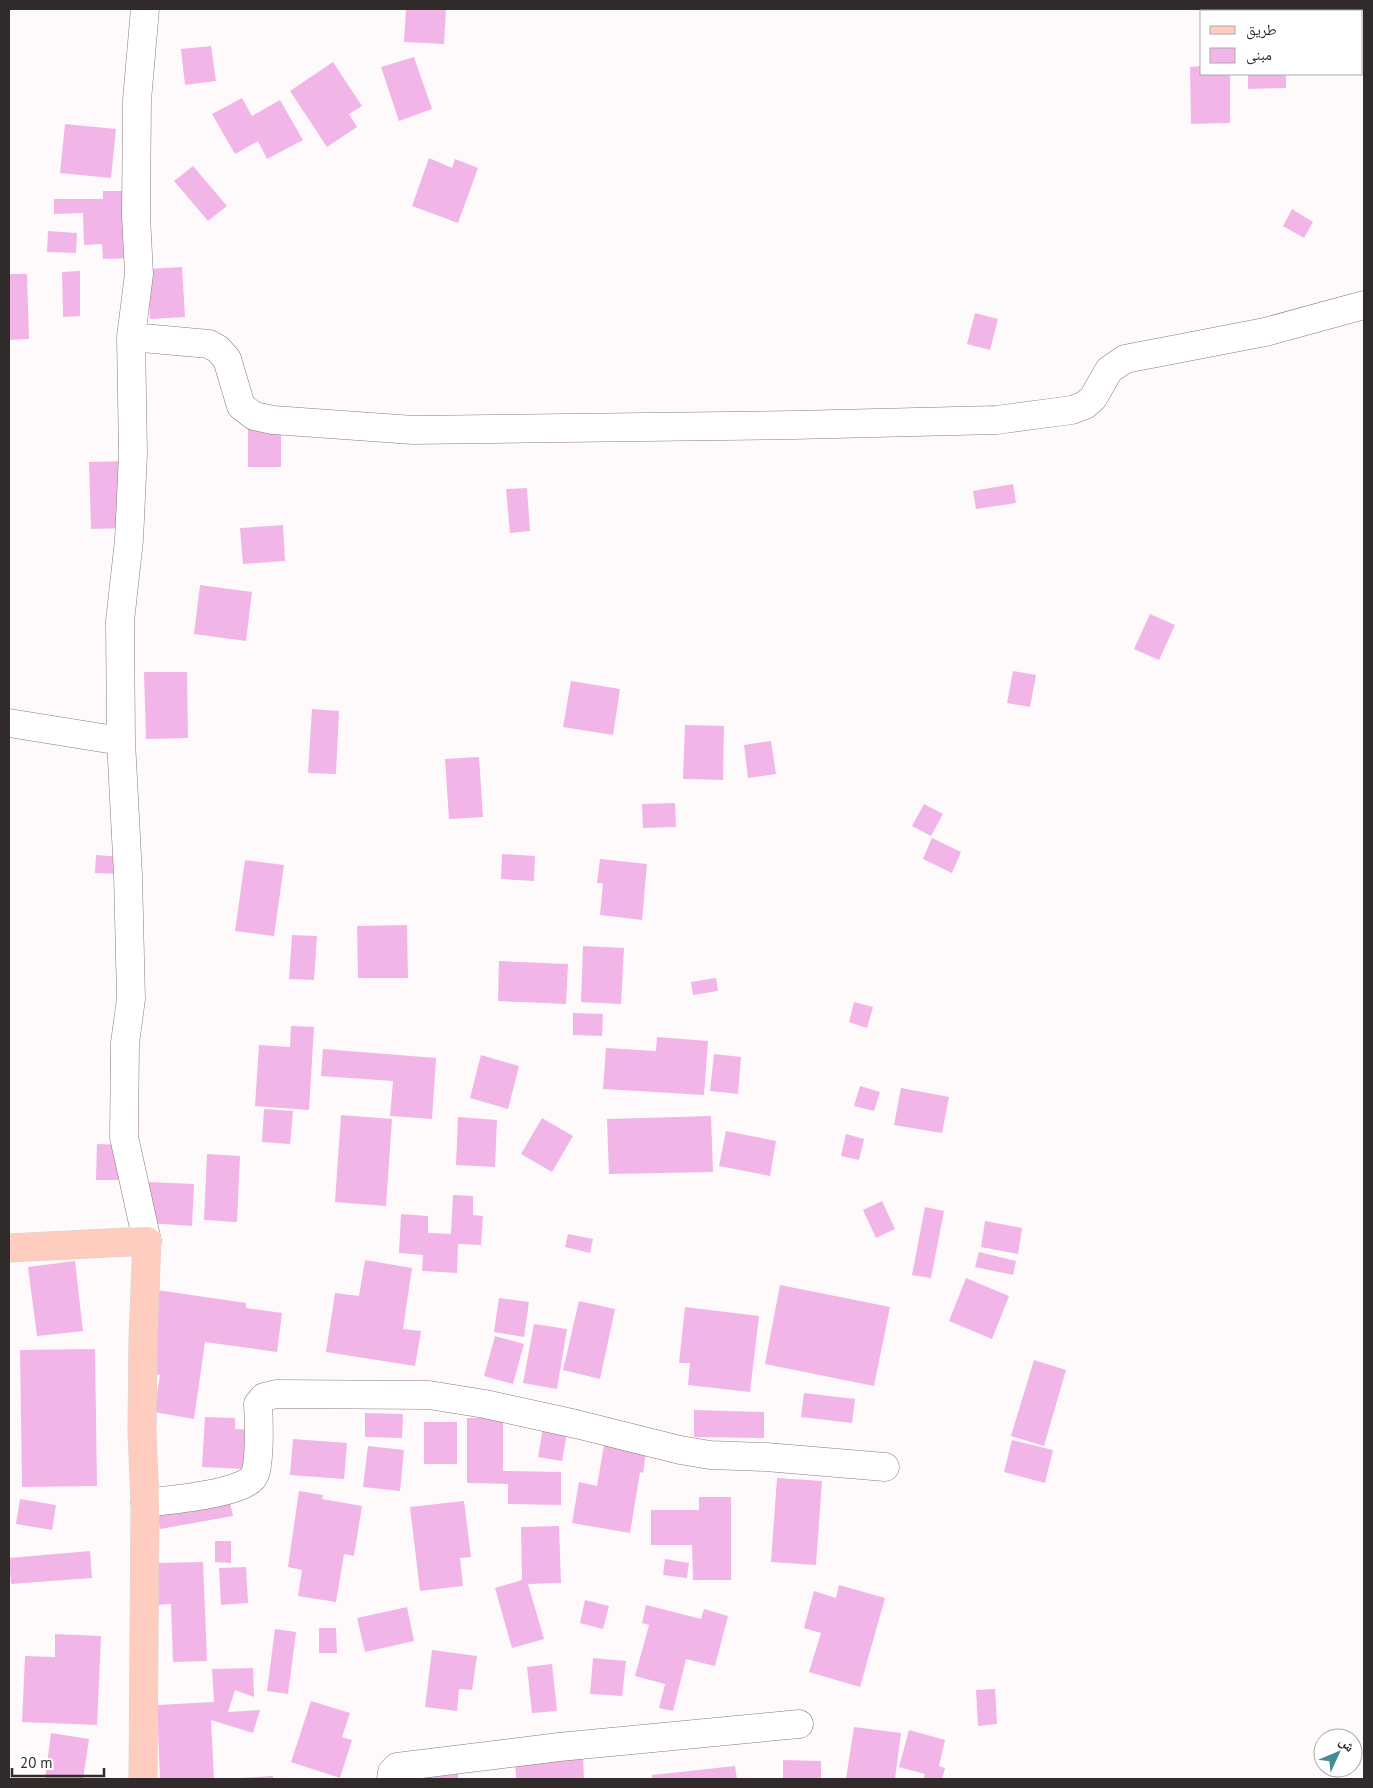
<svg xmlns="http://www.w3.org/2000/svg" width="1373" height="1788" viewBox="0 0 1373 1788" font-family="'PT Sans','Noto Naskh Arabic',sans-serif">
<style>
.building{fill:#f1b5e8}
.lines{fill:none;stroke-linecap:round;stroke-linejoin:round}
.minor-casing{stroke:#897b7e;stroke-width:29}
.major-casing{stroke:#d6d4d5;stroke-width:29}
.minor{stroke:#fff;stroke-width:28}
.major{stroke:#fecdbf;stroke-width:28}
</style>
<rect width="100%" height="100%" fill="#fefafb"/>
<!-- building -->
<path class="building" d="M 406,9 L 446,9 L 444,44 L 404,42 Z
M 211,46 L 216,81 L 185,85 L 181,49 Z
M 414,57 L 432,109 L 399,121 L 381,67 Z
M 333,62 L 362,106 L 349,114 L 357,127 L 327,147 L 290,91 Z
M 1202,66 L 1202,74 L 1230,74 L 1230,123 L 1191,124 L 1190,67 Z
M 1248,74 L 1286,74 L 1286,88 L 1248,89 Z
M 242,98 L 252,116 L 280,100 L 303,140 L 267,159 L 258,141 L 235,154 L 212,114 Z
M 65,124 L 116,129 L 111,178 L 60,173 Z
M 429,158 L 452,168 L 455,159 L 478,168 L 458,223 L 412,206 Z
M 193,166 L 227,206 L 208,221 L 174,181 Z
M 103,191 L 133,191 L 134,258 L 103,259 L 102,244 L 84,245 L 83,213 L 54,214 L 54,199 L 103,199 Z
M 1292,209 L 1313,222 L 1304,238 L 1283,226 Z
M 48,231 L 77,233 L 76,253 L 47,252 Z
M 182,267 L 185,317 L 150,319 L 147,269 Z
M 80,271 L 80,316 L 63,317 L 62,272 Z
M 9,274 L 27,274 L 29,339 L 9,340 Z
M 975,313 L 998,319 L 990,350 L 967,344 Z
M 248,416 L 281,417 L 281,467 L 248,467 Z
M 128,461 L 130,528 L 91,529 L 89,462 Z
M 1013,484 L 1016,503 L 976,509 L 973,491 Z
M 527,488 L 530,531 L 510,533 L 506,489 Z
M 283,525 L 285,561 L 243,564 L 240,528 Z
M 200,585 L 252,592 L 246,641 L 194,634 Z
M 1150,614 L 1175,625 L 1159,660 L 1134,649 Z
M 1013,671 L 1036,675 L 1030,707 L 1007,703 Z
M 144,672 L 187,672 L 188,738 L 146,739 Z
M 571,681 L 620,689 L 613,735 L 563,727 Z
M 312,709 L 339,711 L 336,774 L 308,773 Z
M 685,725 L 724,726 L 723,780 L 683,779 Z
M 771,741 L 776,774 L 748,778 L 744,745 Z
M 479,757 L 483,817 L 449,819 L 445,759 Z
M 675,803 L 676,827 L 643,828 L 642,804 Z
M 924,804 L 943,814 L 931,836 L 912,826 Z
M 932,838 L 961,852 L 952,873 L 923,859 Z
M 502,854 L 535,856 L 534,881 L 501,879 Z
M 96,855 L 121,857 L 120,874 L 95,873 Z
M 600,859 L 647,864 L 642,920 L 600,915 L 603,883 L 597,883 Z
M 245,860 L 284,865 L 274,936 L 235,931 Z
M 407,925 L 408,978 L 358,978 L 357,926 Z
M 292,935 L 317,936 L 314,980 L 289,979 Z
M 583,946 L 624,948 L 621,1004 L 581,1002 Z
M 499,961 L 568,964 L 566,1004 L 498,1001 Z
M 716,978 L 718,991 L 693,995 L 691,982 Z
M 854,1002 L 873,1007 L 867,1028 L 849,1022 Z
M 573,1013 L 603,1014 L 602,1036 L 573,1035 Z
M 291,1026 L 314,1027 L 309,1110 L 255,1106 L 259,1045 L 290,1047 Z
M 657,1037 L 708,1041 L 704,1095 L 603,1089 L 606,1048 L 656,1051 Z
M 323,1049 L 436,1058 L 432,1119 L 390,1116 L 393,1081 L 321,1076 Z
M 714,1054 L 741,1057 L 738,1094 L 710,1091 Z
M 481,1055 L 519,1066 L 508,1109 L 470,1098 Z
M 860,1086 L 880,1092 L 874,1111 L 854,1106 Z
M 901,1088 L 949,1097 L 942,1133 L 894,1125 Z
M 264,1109 L 293,1111 L 290,1144 L 262,1142 Z
M 341,1115 L 392,1119 L 386,1206 L 335,1202 Z
M 711,1116 L 713,1172 L 609,1174 L 607,1119 Z
M 458,1117 L 497,1120 L 495,1167 L 456,1165 Z
M 542,1118 L 573,1136 L 552,1172 L 521,1154 Z
M 726,1131 L 776,1141 L 770,1176 L 719,1166 Z
M 846,1134 L 864,1139 L 859,1160 L 841,1156 Z
M 97,1144 L 123,1145 L 122,1180 L 96,1180 Z
M 207,1154 L 240,1156 L 237,1222 L 204,1220 Z
M 149,1182 L 194,1184 L 192,1226 L 148,1223 Z
M 453,1195 L 473,1196 L 473,1215 L 483,1216 L 481,1245 L 458,1244 L 457,1273 L 422,1271 L 423,1255 L 399,1253 L 401,1214 L 428,1216 L 428,1233 L 451,1234 Z
M 882,1201 L 895,1229 L 876,1238 L 863,1210 Z
M 925,1207 L 944,1211 L 931,1278 L 912,1275 Z
M 985,1221 L 1022,1228 L 1018,1254 L 981,1247 Z
M 568,1234 L 593,1239 L 590,1253 L 565,1247 Z
M 979,1252 L 1016,1261 L 1013,1275 L 975,1267 Z
M 365,1260 L 412,1268 L 403,1329 L 421,1331 L 415,1366 L 326,1352 L 335,1293 L 359,1296 Z
M 75,1261 L 83,1331 L 37,1336 L 28,1267 Z
M 966,1278 L 1009,1296 L 992,1339 L 949,1321 Z
M 780,1285 L 890,1307 L 874,1386 L 765,1364 Z
M 157,1290 L 246,1303 L 246,1308 L 282,1313 L 277,1352 L 205,1342 L 194,1419 L 154,1412 L 160,1375 L 145,1373 Z
M 499,1298 L 529,1302 L 524,1337 L 494,1332 Z
M 579,1301 L 615,1309 L 600,1379 L 563,1370 Z
M 685,1307 L 759,1316 L 750,1392 L 688,1385 L 690,1363 L 679,1363 Z
M 534,1324 L 567,1329 L 557,1389 L 523,1383 Z
M 495,1336 L 524,1344 L 513,1384 L 484,1376 Z
M 95,1349 L 97,1486 L 22,1487 L 20,1350 Z
M 1034,1360 L 1066,1370 L 1044,1446 L 1011,1436 Z
M 804,1393 L 855,1399 L 852,1423 L 801,1417 Z
M 694,1410 L 764,1412 L 764,1438 L 694,1437 Z
M 546,1411 L 570,1415 L 562,1461 L 538,1457 Z
M 365,1413 L 403,1414 L 402,1438 L 365,1437 Z
M 205,1417 L 235,1418 L 235,1429 L 267,1431 L 265,1470 L 202,1467 Z
M 467,1418 L 503,1418 L 503,1471 L 561,1472 L 561,1505 L 508,1504 L 508,1484 L 467,1483 Z
M 424,1422 L 457,1422 L 457,1464 L 424,1464 Z
M 293,1439 L 347,1443 L 344,1479 L 290,1475 Z
M 1012,1440 L 1053,1450 L 1045,1483 L 1004,1472 Z
M 604,1445 L 646,1453 L 643,1473 L 640,1472 L 630,1533 L 572,1523 L 579,1482 L 597,1486 Z
M 368,1446 L 404,1450 L 400,1491 L 363,1487 Z
M 777,1478 L 822,1481 L 816,1565 L 771,1562 Z
M 227,1488 L 233,1516 L 160,1529 L 155,1501 Z
M 299,1491 L 323,1495 L 322,1499 L 362,1506 L 354,1556 L 344,1554 L 336,1602 L 298,1596 L 302,1570 L 288,1567 Z
M 699,1497 L 731,1497 L 731,1580 L 693,1580 L 692,1545 L 651,1545 L 651,1510 L 699,1510 Z
M 20,1499 L 56,1505 L 52,1530 L 16,1524 Z
M 464,1501 L 471,1557 L 460,1558 L 463,1586 L 420,1591 L 410,1507 Z
M 559,1526 L 561,1583 L 528,1584 L 544,1639 L 512,1648 L 495,1588 L 522,1580 L 521,1527 Z
M 215,1541 L 231,1541 L 231,1563 L 215,1562 Z
M 90,1551 L 92,1578 L 11,1584 L 9,1558 Z
M 665,1559 L 689,1563 L 687,1578 L 663,1575 Z
M 203,1562 L 207,1661 L 173,1662 L 171,1604 L 157,1605 L 156,1563 Z
M 246,1567 L 248,1603 L 221,1605 L 219,1568 Z
M 839,1585 L 885,1598 L 860,1687 L 809,1672 L 821,1633 L 804,1628 L 814,1591 L 836,1598 Z
M 585,1600 L 609,1606 L 603,1629 L 580,1623 Z
M 646,1605 L 701,1619 L 704,1609 L 728,1616 L 715,1666 L 686,1659 L 673,1711 L 659,1708 L 665,1684 L 635,1676 L 649,1625 L 642,1623 Z
M 407,1607 L 414,1641 L 365,1652 L 357,1618 Z
M 319,1628 L 336,1628 L 337,1653 L 319,1653 Z
M 275,1629 L 296,1632 L 288,1694 L 267,1691 Z
M 55,1634 L 101,1636 L 97,1725 L 22,1722 L 25,1656 L 55,1657 Z
M 432,1650 L 477,1656 L 472,1690 L 459,1689 L 457,1711 L 425,1707 Z
M 593,1658 L 626,1661 L 622,1696 L 590,1694 Z
M 552,1664 L 557,1711 L 532,1713 L 527,1667 Z
M 253,1668 L 254,1697 L 235,1690 L 228,1712 L 260,1710 L 253,1733 L 211,1720 L 214,1779 L 160,1779 L 157,1705 L 214,1702 L 212,1669 Z
M 995,1689 L 997,1724 L 978,1726 L 976,1690 Z
M 311,1701 L 350,1713 L 342,1737 L 352,1740 L 340,1778 L 291,1762 Z
M 854,1727 L 901,1733 L 895,1779 L 846,1779 Z
M 909,1730 L 945,1740 L 939,1766 L 945,1768 L 942,1779 L 923,1779 L 925,1774 L 899,1767 Z
M 51,1733 L 89,1739 L 83,1779 L 45,1779 Z
M 583,1756 L 584,1779 L 516,1779 L 515,1758 Z
M 426,1759 L 459,1760 L 458,1779 L 425,1779 Z
M 783,1760 L 821,1761 L 821,1779 L 783,1779 Z
M 735,1766 L 737,1779 L 652,1779 L 652,1775 Z
M 273,1776 L 273,1779 L 241,1779 L 241,1778 Z"/>
<g class="lines">
<!-- minor casing -->
<g class="minor-casing">
<path id="minor" d="M 145,9 L 137,100 L 136,216 L 139,274 L 131,337 L 133,454 L 129,540 L 120,621 L 121,741 L 128,875 L 131,999 L 125,1043 L 124,1137 L 147,1241
M 131,337 L 209,344 L 218,349 L 227,359 L 241,406 L 254,416 L 273,420 L 413,430 L 794,425 L 997,420 L 1072,410 L 1085,405 L 1093,398 L 1109,370 L 1125,359 L 1265,332 L 1364,305
M 9,723 L 121,741
M 145,1503 C 167,1500 249,1494 255,1474 C 260,1460 259,1420 258,1404 L 264,1397 L 276,1394 L 429,1395 L 485,1404 L 576,1424 L 680,1450 L 710,1455 L 766,1457 L 885,1467
M 391,1779 L 392,1772 L 397,1767 L 559,1747 L 799,1724"/>
</g>
<!-- major casing -->
<g class="major-casing">
<path id="major" d="M 9,1248 L 147,1241 L 143,1339 L 142,1432 L 145,1503 L 143,1779"/>
</g>
<!-- minor -->
<use href="#minor" class="minor"/>
<!-- major -->
<use href="#major" class="major"/>
</g>
<!-- border -->
<rect width="1373" height="1788" fill="none" stroke="#302a2b" stroke-width="20"/>
<!-- legend -->
<rect x="1200" y="10" width="162" height="65" fill="#ffffff" stroke="#acaaaa"/>
<rect x="1210" y="26" width="25" height="8" fill="#fecdbf" stroke="#acaaaa"/>
<text x="1246" y="35" font-size="15" fill="#302a2b">طريق</text>
<rect x="1210" y="48" width="25" height="15" fill="#f1b5e8" stroke="#acaaaa"/>
<text x="1246" y="60" font-size="15" fill="#302a2b">مبنى</text>
<!-- north arrow -->
<g transform="translate(1338 1753) rotate(46)"><circle r="24" fill="#ffffff" stroke="#acaaaa"/>
<path d="M0-4L9 19L0 12L-9 19Z" fill="#448c93"/>
<text y="-8" font-size="14" font-weight="bold" text-anchor="middle" fill="#302a2b">ش</text>
</g>
<!-- scale -->
<path d="M12 1768v8h92v-8" fill="none" stroke="#302a2b" stroke-width="2.5"/>
<text x="20" y="1768" font-size="15" fill="#302a2b" stroke="#ffffff" stroke-width="4" paint-order="stroke">20 m</text>
</svg>
